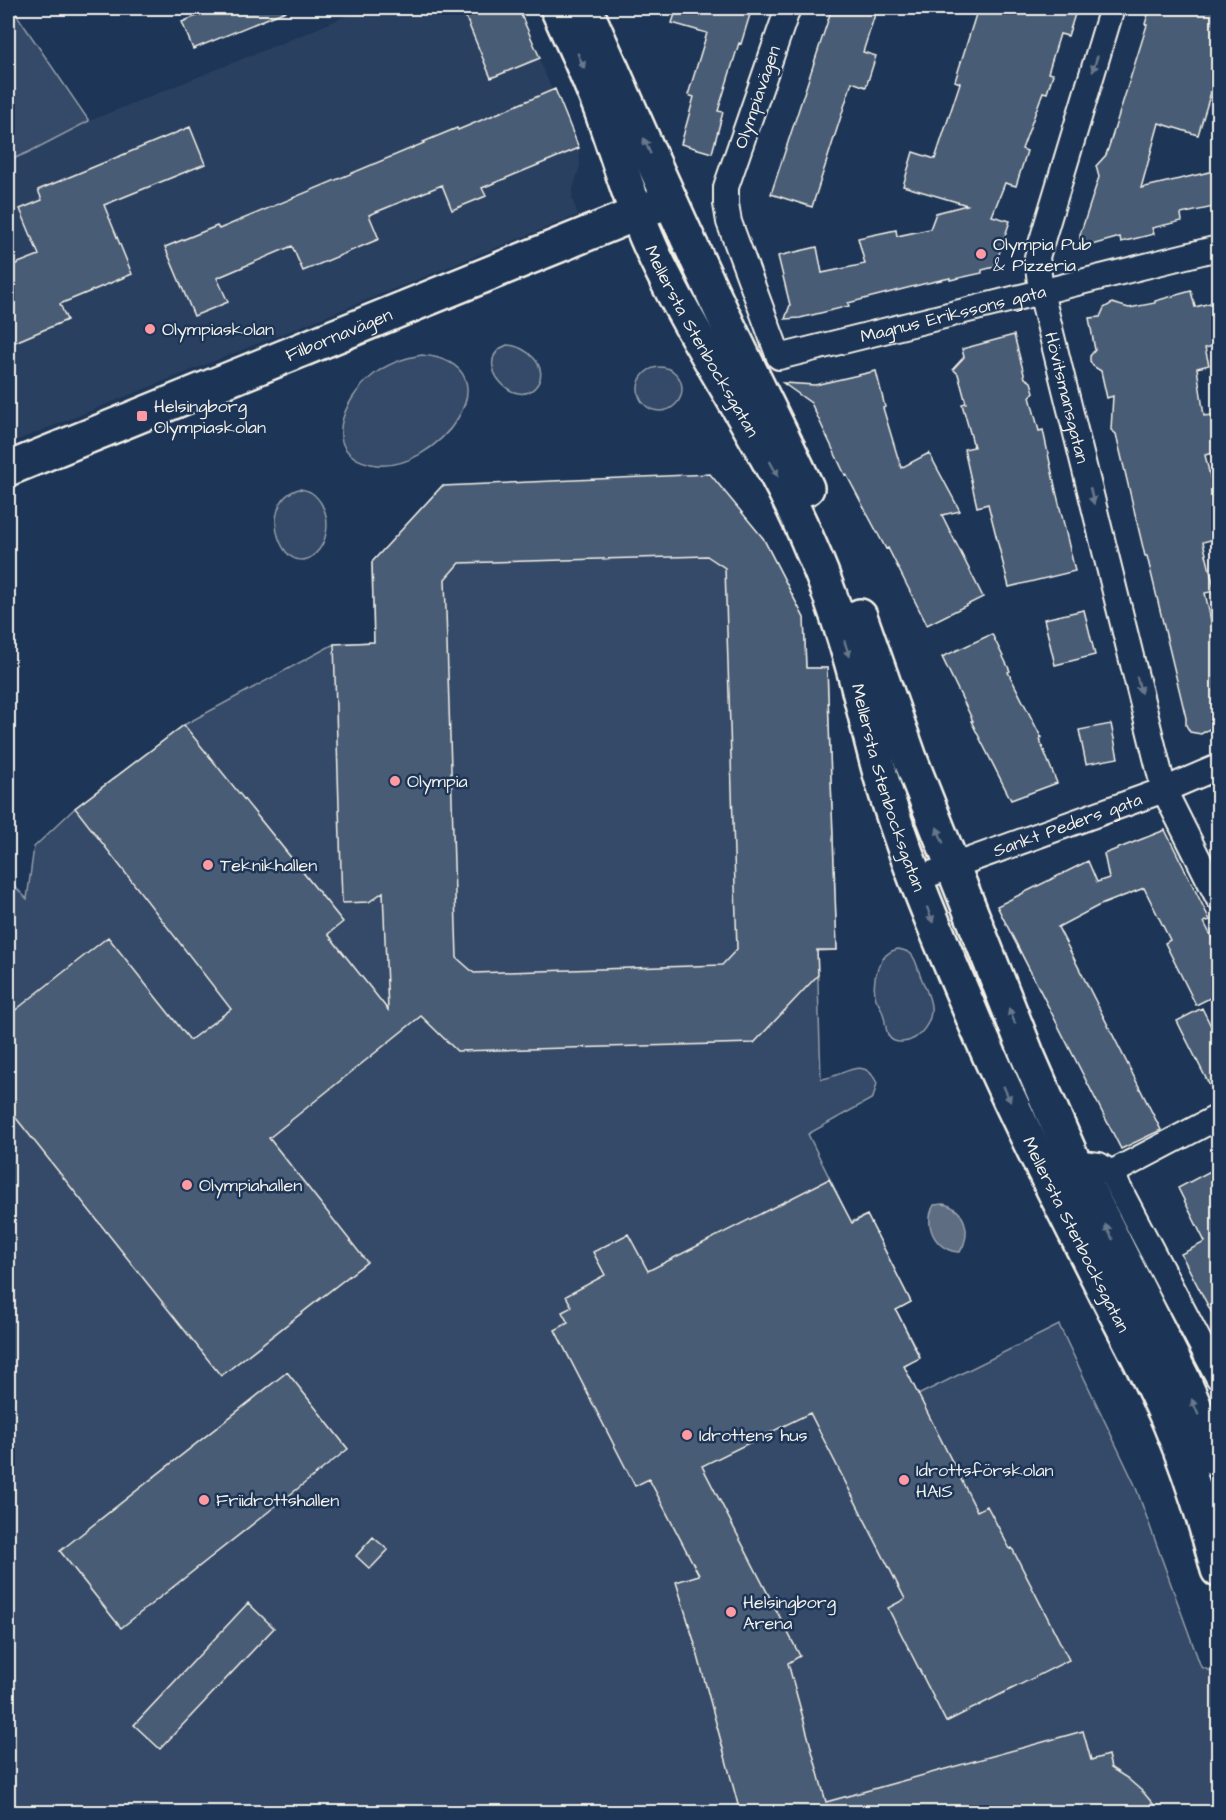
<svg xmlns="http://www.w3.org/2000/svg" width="1226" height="1820" viewBox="0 0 1226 1820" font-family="'Architects Daughter',sans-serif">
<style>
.built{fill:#2a4060}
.green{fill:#354a67;stroke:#949ea8;stroke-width:1.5}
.water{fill:#5e6d82;stroke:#9aa2ab;stroke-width:1.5}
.building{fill:#485b74;stroke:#f4f1e8;stroke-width:1.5;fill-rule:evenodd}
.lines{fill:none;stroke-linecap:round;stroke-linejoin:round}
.street-casing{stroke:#f4f1e8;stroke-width:28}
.secondary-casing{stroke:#f4f1e8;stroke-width:38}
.street{stroke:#1d3557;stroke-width:24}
.secondary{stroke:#1d3557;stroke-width:33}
.oneway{fill:#68778a}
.poi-dot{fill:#ff9aa2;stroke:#1d3557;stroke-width:2}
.labels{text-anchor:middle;stroke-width:5;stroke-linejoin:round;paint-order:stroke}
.street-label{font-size:18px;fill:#f4f1e8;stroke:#1d3557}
.poi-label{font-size:18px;fill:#f4f1e8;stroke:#1d3557;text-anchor:start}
</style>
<rect width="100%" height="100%" fill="#1d3557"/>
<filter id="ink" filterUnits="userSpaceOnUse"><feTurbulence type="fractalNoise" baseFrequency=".0167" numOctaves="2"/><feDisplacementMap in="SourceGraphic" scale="12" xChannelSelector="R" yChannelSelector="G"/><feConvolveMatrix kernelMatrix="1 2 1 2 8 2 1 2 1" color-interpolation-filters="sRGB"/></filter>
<g filter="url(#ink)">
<!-- built -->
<path class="built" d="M 364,8 L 518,8 L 552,90 L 555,89 L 579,148 L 580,165 L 573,190 L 572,198 L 578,215 L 8,444 L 8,161 L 29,152 L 89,121 L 309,32 Z"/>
<!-- green -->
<path class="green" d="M 8,8 L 12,8 L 89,121 L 29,152 L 8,161 Z
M 507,345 C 526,345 550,367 537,385 C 516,414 469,360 507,345 Z
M 422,355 C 521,365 435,478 371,464 C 319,453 344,398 372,376 C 386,364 404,358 422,355 Z
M638 389a22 22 0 1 1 44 0a22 22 0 1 1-44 0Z
M 442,486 L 763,538 L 804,618 L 806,668 L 827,668 L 837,950 L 817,951 L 821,1079 C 842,1078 863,1053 877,1083 L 873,1098 L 808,1134 L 851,1222 L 867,1215 L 911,1302 L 896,1310 L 920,1356 L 904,1367 L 918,1395 L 1059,1325 L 1135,1485 L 1201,1667 L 1218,1674 L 1218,1812 L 8,1812 L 8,880 L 27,899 L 34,847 L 75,808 L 184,725 L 334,644 L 374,642 L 372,562 Z
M 299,489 C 310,490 315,494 321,503 C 343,541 298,588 279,539 C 272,520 277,495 299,489 Z
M 898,949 C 903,950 908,951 911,954 C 916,959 918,969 920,975 C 924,984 928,993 930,1001 C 935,1019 921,1041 902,1042 C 882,1043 888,1023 882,1011 C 881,1007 878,1003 876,999 C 871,981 878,953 898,949 Z"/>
<!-- water -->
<path class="water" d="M 943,1204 C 966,1209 972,1233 960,1252 C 937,1252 922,1226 934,1205 Z"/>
<!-- building -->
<path class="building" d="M 216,8 L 293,8 L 193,49 L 182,22 Z
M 462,8 L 518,8 L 540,58 L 491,78 Z
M 677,8 L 752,8 L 741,44 L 739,43 L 718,111 L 723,112 L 712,153 L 681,144 L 694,97 L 688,95 L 707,33 L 672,23 Z
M 832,8 L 877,8 L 863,52 L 876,56 L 866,87 L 852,82 L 812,207 L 771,194 Z
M 978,8 L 1077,8 L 1068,36 L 1060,34 L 1048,73 L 1053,74 L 1047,93 L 1043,92 L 1022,149 L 1027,151 L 1016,186 L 1005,183 L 992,216 L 1010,221 L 996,263 L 994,267 L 982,270 L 982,273 L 950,280 L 950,278 L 923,284 L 848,303 L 849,306 L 800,318 L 785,319 L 790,305 L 778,256 L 817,247 L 822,273 L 865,264 L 858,238 L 896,230 L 897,236 L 930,229 L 936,213 L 967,205 L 903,186 L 913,152 L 935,159 L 960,83 L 955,81 Z
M 1150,8 L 1218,8 L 1218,69 L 1198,135 L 1159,123 L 1141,188 L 1218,170 L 1218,206 L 1181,214 L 1182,221 L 1152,228 L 1154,234 L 1121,242 L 1120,237 L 1088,246 L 1084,244 L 1080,239 L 1080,235 L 1099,177 L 1096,166 L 1106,155 L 1110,143 L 1147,25 L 1145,24 Z
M 555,89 L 579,148 L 482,188 L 486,196 L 452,210 L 442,185 L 369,215 L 379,239 L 303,271 L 292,246 L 217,278 L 228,302 L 194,316 L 165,247 L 217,226 L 219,229 L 424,143 L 423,142 L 457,128 L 458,130 Z
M 190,127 L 205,164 L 104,205 L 132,274 L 60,304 L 67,320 L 8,345 L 8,267 L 39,255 L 20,209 L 42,200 L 38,190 Z
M 1191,291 L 1195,307 L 1218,301 L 1218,345 L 1205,348 L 1209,365 L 1197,368 L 1204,416 L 1212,415 L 1218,446 L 1218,452 L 1205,455 L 1218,510 L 1218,538 L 1203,542 L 1215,591 L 1205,593 L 1218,652 L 1218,724 L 1201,734 L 1190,732 L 1186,725 L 1186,718 L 1147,556 L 1145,556 L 1116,434 L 1111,430 L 1113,396 L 1107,398 L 1101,371 L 1093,366 L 1090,361 L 1090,356 L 1095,350 L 1089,318 L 1100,317 L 1104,308 L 1112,303 L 1129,308 L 1155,303 L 1155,301 Z
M 1014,335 L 1025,378 L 1031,382 L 1034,392 L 1030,397 L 1039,431 L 1043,430 L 1056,491 L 1075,571 L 1009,587 L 988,504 L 977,507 L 964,449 L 974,447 L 962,404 L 966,403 L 958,374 L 953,369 L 964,357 L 962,349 Z
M 876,371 L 885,407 L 883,408 L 901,468 L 929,453 L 960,511 L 942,515 L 983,597 L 927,625 L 888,548 L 886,549 L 846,474 L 845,475 L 811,403 L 783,383 L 815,385 Z
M 710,474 L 763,538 L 804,618 L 806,668 L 827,668 L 837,950 L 817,950 L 818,975 L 754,1043 L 457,1051 L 421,1016 L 269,1138 L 367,1262 L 221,1376 L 8,1108 L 8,1016 L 108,937 L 190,1040 L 231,1009 L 75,808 L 184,725 L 343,922 L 328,934 L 388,1010 L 383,892 L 369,902 L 342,903 L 334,644 L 374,642 L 372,562 L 442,486 ZM 707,556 L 725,568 L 737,949 L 722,965 L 474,973 L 457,958 L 445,579 L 459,563 Z
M 1084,610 L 1095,655 L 1055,665 L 1044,619 Z
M 992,634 L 1010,671 L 1008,672 L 1041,737 L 1040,741 L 1057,783 L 1011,800 L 971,721 L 973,721 L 942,657 Z
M 1111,724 L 1118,758 L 1086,764 L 1079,730 Z
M 1165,830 L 1210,920 L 1204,922 L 1218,950 L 1218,994 L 1196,1005 L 1165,943 L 1170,940 L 1144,888 L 1098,906 L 1058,927 L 1161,1130 L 1121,1149 L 997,906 L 1088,861 L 1097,882 L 1109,878 L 1104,854 Z
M 1202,1008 L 1218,1040 L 1218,1102 L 1177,1021 Z
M 1218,1167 L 1218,1325 L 1181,1254 L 1205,1242 L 1178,1188 Z
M 829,1179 L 852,1223 L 867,1215 L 911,1302 L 896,1310 L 920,1358 L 904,1366 L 977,1511 L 987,1506 L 1010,1549 L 1012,1548 L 1069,1660 L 946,1722 L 888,1608 L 905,1599 L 810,1413 L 702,1466 L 800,1656 L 788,1663 L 826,1802 L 1083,1731 L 1091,1760 L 1108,1755 L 1111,1768 L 1127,1778 L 1143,1792 L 1160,1812 L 740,1812 L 694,1641 L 676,1582 L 699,1575 L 649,1479 L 635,1486 L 555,1330 L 568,1323 L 562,1312 L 572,1307 L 566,1296 L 605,1275 L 593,1252 L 628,1234 L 648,1271 Z
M 287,1372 L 348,1449 L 121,1628 L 60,1551 Z
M 373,1537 L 388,1550 L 370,1569 L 356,1556 Z
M 248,1603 L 274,1628 L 160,1749 L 134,1725 Z"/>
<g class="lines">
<!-- street casing -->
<g class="street-casing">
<g id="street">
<path id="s1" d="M 788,8 L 726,187 L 726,204 L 729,222 L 779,357 L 1218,248"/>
<path id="s2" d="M 1112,8 L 1037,257 L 1041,292 L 1164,790 L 1218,898"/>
<path id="s3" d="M 917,879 L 1164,790 L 1218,767"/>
<path d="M 1074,1162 L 1099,1165 L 1111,1173 L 1218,1377"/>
<path d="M 1111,1173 L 1218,1117"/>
</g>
</g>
<!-- secondary casing -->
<g class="secondary-casing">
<g id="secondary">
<path id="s4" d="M 557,8 C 572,41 588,75 601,110 C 621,166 637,224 665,277 C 711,369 772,453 811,548 C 827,584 840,623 851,661 C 862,699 870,738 881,777 C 904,856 937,933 969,1008 C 1007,1100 1053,1189 1098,1278 C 1122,1327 1149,1374 1170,1424 C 1190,1472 1205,1520 1218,1570"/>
<path d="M 585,8 C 625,98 664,189 706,278 C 738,349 774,417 807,488"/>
<path id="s5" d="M 8,469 L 658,205"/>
<path d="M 860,616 L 911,761 L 1027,1054 L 1074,1162 L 1182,1377 L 1218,1461"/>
</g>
</g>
<!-- street -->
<use href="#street" class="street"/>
<!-- secondary -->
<use href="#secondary" class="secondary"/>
</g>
<!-- one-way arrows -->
<defs><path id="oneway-solid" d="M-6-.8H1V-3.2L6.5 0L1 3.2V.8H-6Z" transform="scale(1.5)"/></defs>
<g class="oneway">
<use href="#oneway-solid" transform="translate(581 61) rotate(67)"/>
<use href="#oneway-solid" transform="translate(1095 64) rotate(107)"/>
<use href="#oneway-solid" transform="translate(647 146) rotate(-114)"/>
<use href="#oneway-solid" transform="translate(774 469) rotate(62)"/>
<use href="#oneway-solid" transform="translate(1092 496) rotate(76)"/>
<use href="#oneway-solid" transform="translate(847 649) rotate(72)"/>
<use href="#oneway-solid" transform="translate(1139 685) rotate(76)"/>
<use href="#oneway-solid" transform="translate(940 835) rotate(-112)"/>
<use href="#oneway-solid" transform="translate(930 915) rotate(69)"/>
<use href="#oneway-solid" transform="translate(1012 1016) rotate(-112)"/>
<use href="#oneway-solid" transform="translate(1007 1094) rotate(66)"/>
<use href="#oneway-solid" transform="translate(1109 1232) rotate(-117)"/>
<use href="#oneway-solid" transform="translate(1195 1407) rotate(-113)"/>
</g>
</g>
<!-- markers -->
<g class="poi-dot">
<circle cx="981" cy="254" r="6"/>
<circle cx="150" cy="329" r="6"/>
<rect x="136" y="410" width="12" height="12" rx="3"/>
<circle cx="395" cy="781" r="6"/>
<circle cx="208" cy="865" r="6"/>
<circle cx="187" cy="1185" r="6"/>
<circle cx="687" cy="1435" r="6"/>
<circle cx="904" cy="1480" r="6"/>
<circle cx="204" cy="1500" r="6"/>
<circle cx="731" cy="1612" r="6"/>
</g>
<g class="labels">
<!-- street labels -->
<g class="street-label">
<text transform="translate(757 97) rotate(-71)" y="6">Olympiavägen</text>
<text dy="6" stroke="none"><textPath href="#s1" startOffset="548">Magnus Erikssons gata</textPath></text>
<text dy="6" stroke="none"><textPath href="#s5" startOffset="357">Filbornavägen</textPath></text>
<text dy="6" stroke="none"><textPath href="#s4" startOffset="364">Mellersta Stenbocksgatan</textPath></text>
<text dy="6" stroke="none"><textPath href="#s2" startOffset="404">Hövitsmansgatan</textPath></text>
<text dy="6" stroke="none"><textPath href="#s4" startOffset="850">Mellersta Stenbocksgatan</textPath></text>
<text dy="6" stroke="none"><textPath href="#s3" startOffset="160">Sankt Peders gata</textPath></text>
<text dy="6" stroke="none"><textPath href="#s4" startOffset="1336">Mellersta Stenbocksgatan</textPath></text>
</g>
<!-- poi labels -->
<g class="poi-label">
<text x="993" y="250">Olympia Pub<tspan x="993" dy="21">&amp; Pizzeria</tspan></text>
<text x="162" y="335">Olympiaskolan</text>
<text x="154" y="412">Helsingborg<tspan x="154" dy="21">Olympiaskolan</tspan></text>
<text x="407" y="787">Olympia</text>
<text x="220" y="871">Teknikhallen</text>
<text x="199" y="1191">Olympiahallen</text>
<text x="699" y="1441">Idrottens hus</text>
<text x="916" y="1476">Idrottsförskolan<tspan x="916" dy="21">HAIS</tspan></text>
<text x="216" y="1506">Friidrottshallen</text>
<text x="743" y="1608">Helsingborg<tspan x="743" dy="21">Arena</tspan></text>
</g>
</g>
<!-- margin -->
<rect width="1226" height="1820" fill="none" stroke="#1d3557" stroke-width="30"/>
<rect x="15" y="15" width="1196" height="1790" fill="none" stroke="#f4f1e8" stroke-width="2" filter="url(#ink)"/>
</svg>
